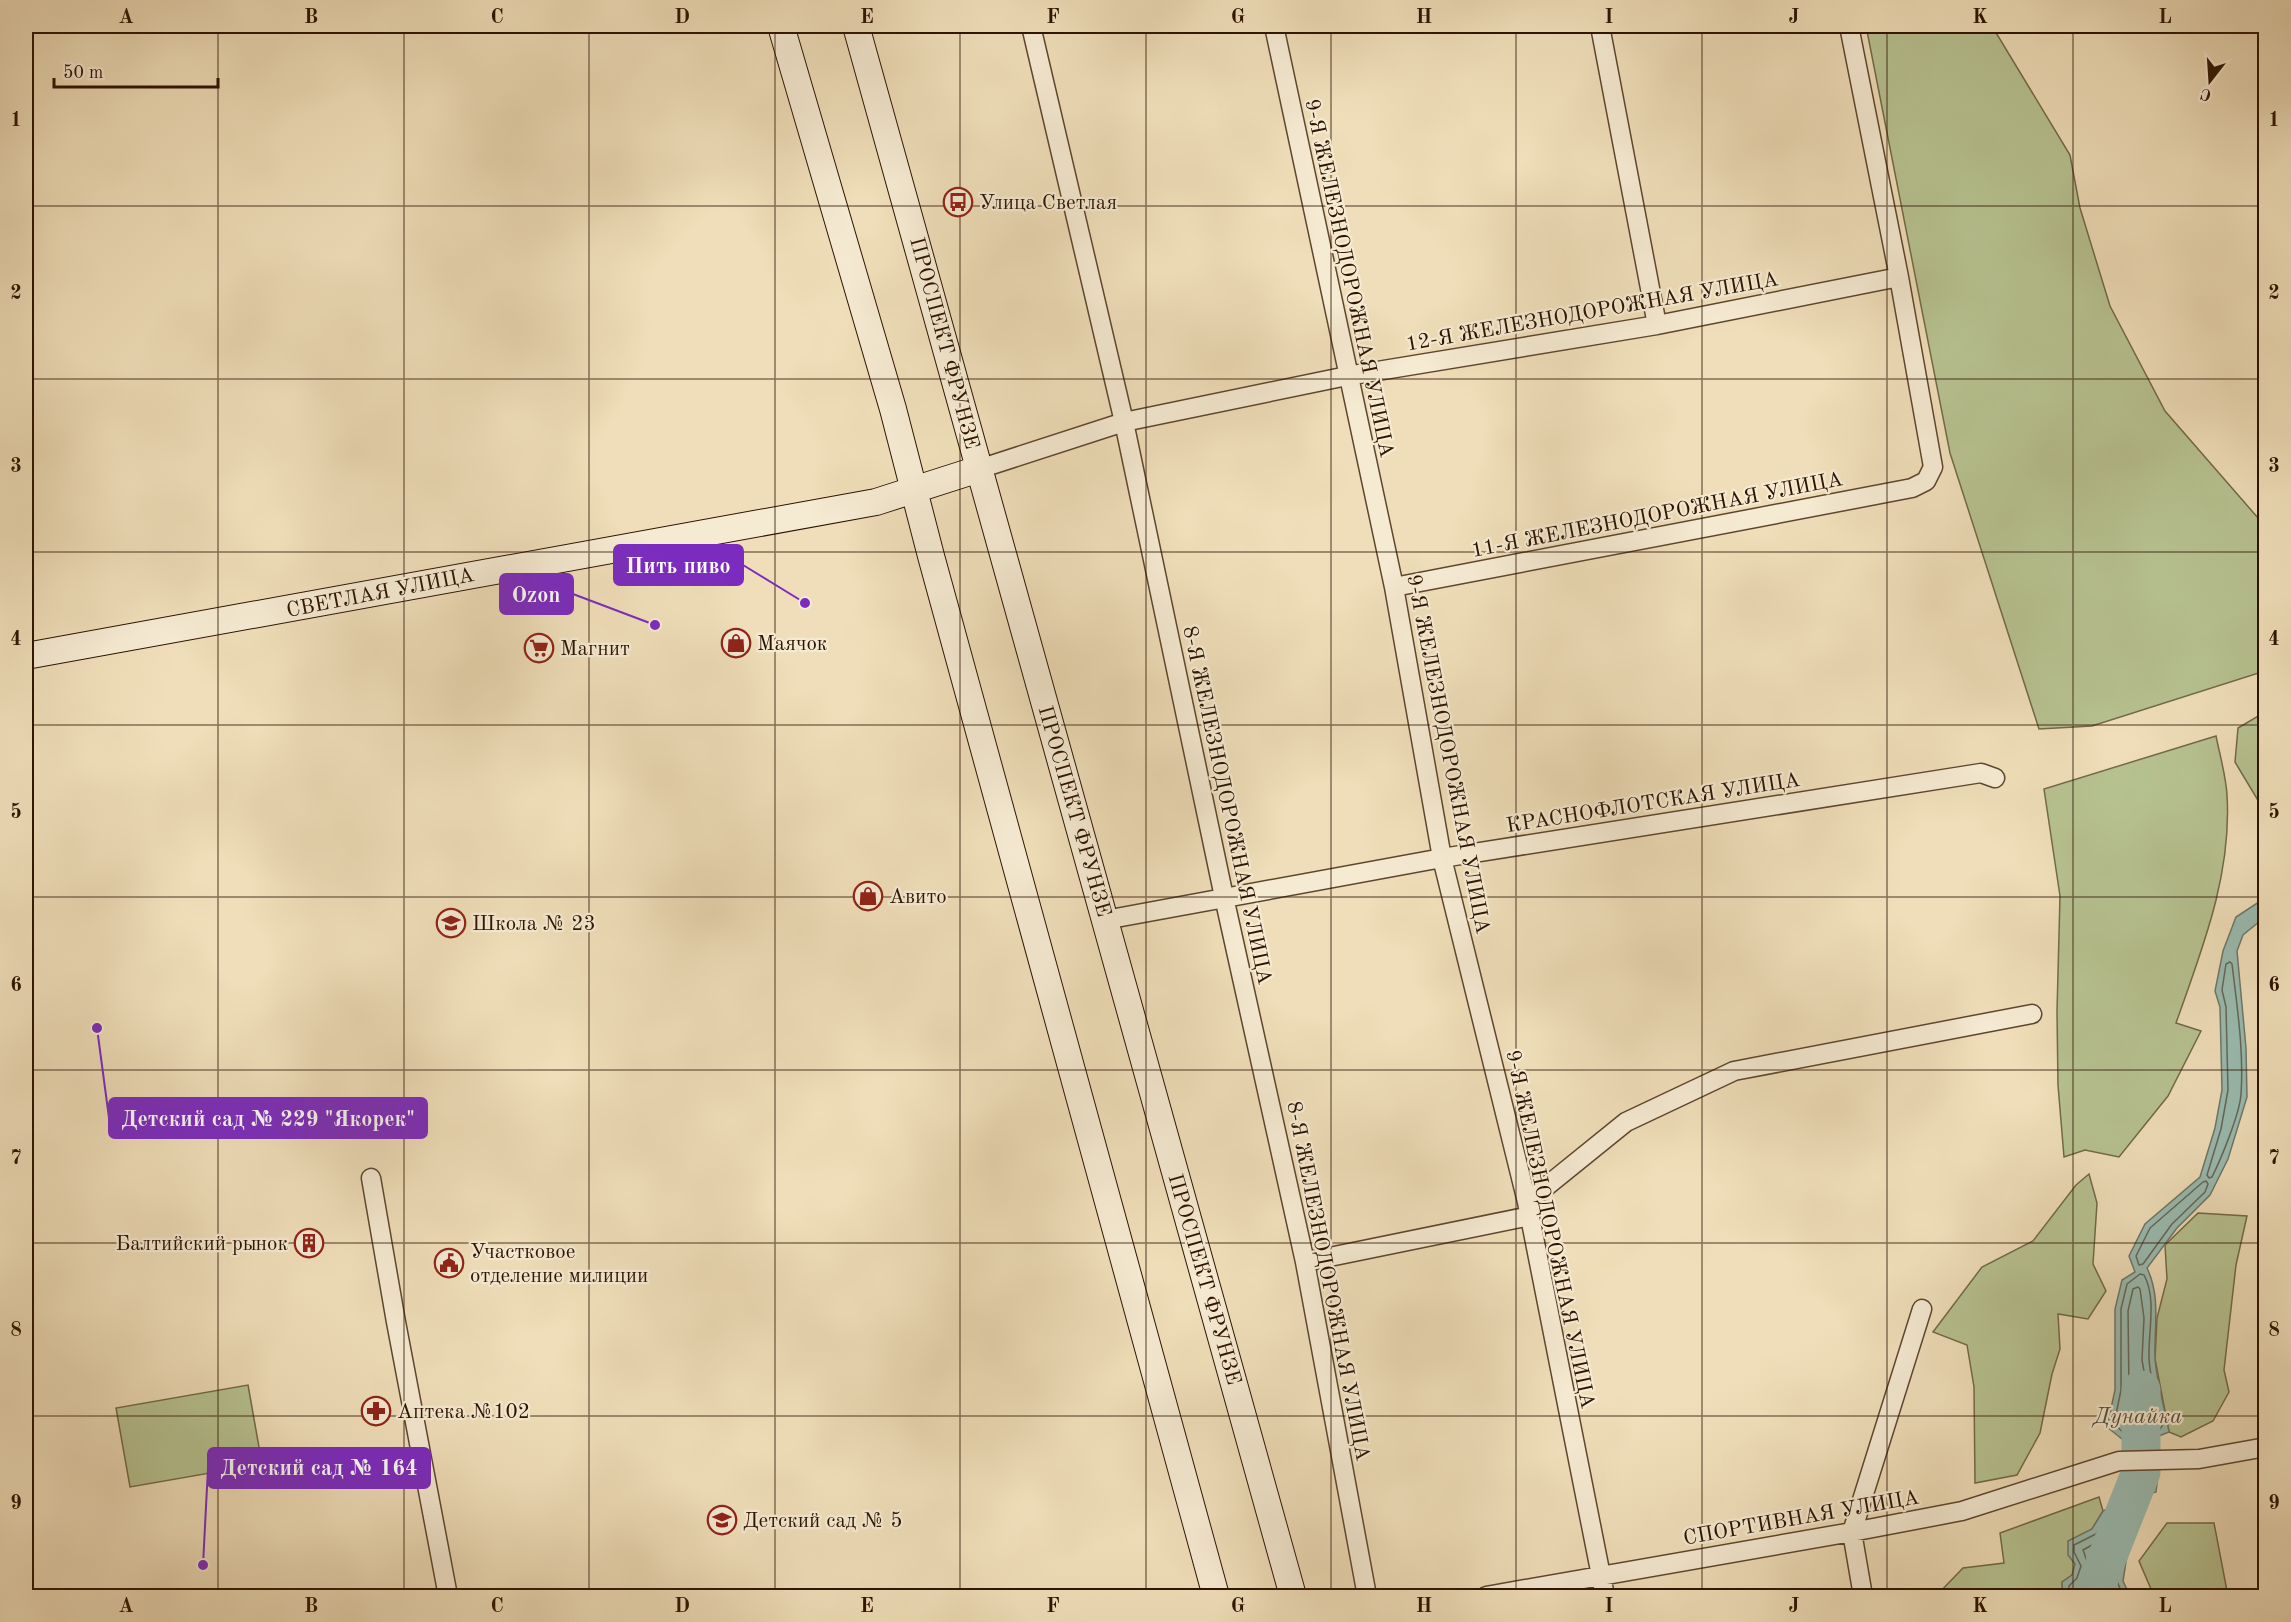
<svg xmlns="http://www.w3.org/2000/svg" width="2291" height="1622" viewBox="0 0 2291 1622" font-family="'Old Standard TT',serif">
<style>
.green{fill:#b7c291;stroke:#726a48;stroke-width:1.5}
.water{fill:#9abcb1;stroke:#6e786a;stroke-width:1.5}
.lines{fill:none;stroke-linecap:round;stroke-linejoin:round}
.shore{stroke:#646858;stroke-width:1.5}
.river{stroke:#9abcb1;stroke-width:39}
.street-casing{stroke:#5e462e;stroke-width:21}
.secondary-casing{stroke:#2d1300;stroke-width:28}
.street{stroke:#f5ead2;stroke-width:18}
.secondary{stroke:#f5ead2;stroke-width:26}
.grid{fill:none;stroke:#2d1300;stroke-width:1.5;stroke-opacity:0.55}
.labels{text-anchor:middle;stroke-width:4.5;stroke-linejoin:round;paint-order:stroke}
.poi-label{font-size:21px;fill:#2d1300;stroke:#f5ead2;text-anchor:start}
.street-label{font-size:21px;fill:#2d1300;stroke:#f5ead2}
.water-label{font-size:22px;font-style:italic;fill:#534e3e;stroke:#f5ead2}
.leader{fill:none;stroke:#7b2cbf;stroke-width:2}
.callout-dot{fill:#7b2cbf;stroke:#f5ead2;stroke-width:2}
.callout{fill:#7b2cbf;stroke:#7b2cbf;stroke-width:2}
.callout-label{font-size:22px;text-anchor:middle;font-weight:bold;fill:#fff}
.neatline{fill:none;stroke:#2d1300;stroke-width:2}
.grid-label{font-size:20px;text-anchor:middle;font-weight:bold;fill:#2d1300}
</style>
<rect width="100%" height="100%" fill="#efdeb9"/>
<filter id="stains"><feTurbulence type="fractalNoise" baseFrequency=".00333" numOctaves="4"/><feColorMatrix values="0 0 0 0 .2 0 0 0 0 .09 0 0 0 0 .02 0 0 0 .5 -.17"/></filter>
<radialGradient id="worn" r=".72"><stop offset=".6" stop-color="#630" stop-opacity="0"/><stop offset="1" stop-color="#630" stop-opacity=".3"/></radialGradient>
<!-- green -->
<path class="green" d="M 1866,26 L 1992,26 L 2070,155 L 2080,208 L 2110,306 L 2165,411 L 2265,526 L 2265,671 L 2092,726 L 2039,729 L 1950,453 Z
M 2265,712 L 2265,812 L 2235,762 L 2238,728 Z
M 2216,736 C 2220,756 2226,776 2227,795 C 2232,875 2202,949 2176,1023 L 2201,1031 L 2168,1096 L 2119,1157 L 2085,1150 L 2064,1157 L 2058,1085 L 2057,1012 L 2060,896 L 2044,789 Z
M 2089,1174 L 2097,1203 L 2093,1264 L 2106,1291 L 2088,1319 L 2058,1314 L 2060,1349 L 2052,1374 L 2040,1433 L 2017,1475 L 1975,1483 L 1974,1387 L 1967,1345 L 1933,1332 L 1982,1267 L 2033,1241 L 2076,1185 Z
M 2198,1213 L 2247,1216 L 2236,1265 L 2224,1370 L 2229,1392 L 2213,1421 L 2181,1437 L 2169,1432 L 2155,1359 L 2157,1318 L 2167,1279 L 2165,1245 Z
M 248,1385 L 262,1464 L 130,1487 L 116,1408 Z
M 2099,1497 L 2103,1511 L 2092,1529 L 2072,1575 L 2062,1582 L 2063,1596 L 1936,1596 L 1963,1568 L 2004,1563 L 2000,1533 Z
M 2167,1523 L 2214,1523 L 2228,1596 L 2154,1596 L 2139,1561 Z"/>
<!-- water -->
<path class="water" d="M 2265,898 L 2265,917 L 2243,935 L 2237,951 L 2246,1048 L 2247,1097 L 2228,1159 L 2210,1195 L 2177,1228 L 2147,1268 C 2161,1297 2154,1327 2155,1357 C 2156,1381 2165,1408 2169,1432 L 2134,1446 L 2122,1439 L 2107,1427 L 2115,1390 L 2115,1309 L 2122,1280 L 2135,1272 L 2129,1256 L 2145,1224 L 2200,1177 L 2215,1128 L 2222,1090 L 2220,1007 L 2215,991 L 2223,951 L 2236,917 Z
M 2141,1472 L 2158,1475 L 2156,1492 L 2142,1496 L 2127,1527 L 2129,1543 L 2123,1581 L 2130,1596 L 2063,1596 L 2062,1582 L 2072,1575 L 2075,1564 L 2068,1555 L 2068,1541 L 2092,1529 L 2103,1511 L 2121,1502 L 2128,1480 Z"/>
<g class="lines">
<!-- shore -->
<path class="shore" d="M 2230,962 L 2232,964 C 2237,1006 2244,1051 2241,1094 C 2240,1113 2221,1159 2212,1177 L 2209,1178 L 2207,1175 L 2221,1129 L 2228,1090 L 2226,1007 L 2222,990 L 2226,964 Z
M 2203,1182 L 2206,1181 L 2208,1184 L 2205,1192 L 2172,1224 L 2143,1264 L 2139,1265 L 2136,1256 L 2150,1228 Z
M 2140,1274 L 2144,1275 C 2157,1299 2148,1332 2149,1358 C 2150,1380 2158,1404 2162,1426 L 2160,1429 L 2135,1439 L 2125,1434 L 2114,1424 L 2121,1390 L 2121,1309 L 2127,1284 Z
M 2138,1287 L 2140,1289 L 2144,1318 L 2142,1360 L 2153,1422 L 2152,1424 L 2135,1430 L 2123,1421 L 2129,1390 L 2128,1311 L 2133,1289 Z
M 2069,1596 L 2069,1586 L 2077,1578 L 2081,1566 L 2074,1552 L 2074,1545 L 2096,1534 L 2107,1516 L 2125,1507 L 2128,1510 L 2121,1526 L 2123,1543 L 2117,1581 L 2123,1596
M 2077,1596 L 2077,1589 C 2091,1576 2089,1565 2083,1550 L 2101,1540 L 2111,1527 L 2114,1529 C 2117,1553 2106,1574 2115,1596"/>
<!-- river -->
<path class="river" d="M 2092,1596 L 2141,1472 L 2141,1390"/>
<!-- street casing -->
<g class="street-casing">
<path id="street" d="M 1031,26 L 1124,422 L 1224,897 L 1305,1262 L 1367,1596
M 1274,26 L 1394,587 L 1442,858 L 1527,1202 L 1605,1596
M 1600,26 L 1657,325
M 979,469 L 1124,422 L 1347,376 L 1657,325 L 1899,277
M 1394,587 L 1912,488 L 1926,481 L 1933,467 L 1899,277 L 1849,26
M 1105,920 L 1442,858 L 1981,773 L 1995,778
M 371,1178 L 396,1322 L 448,1596
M 1527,1202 L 1626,1122 L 1734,1071 L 2032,1014
M 1305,1262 L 1530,1216
M 1486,1596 L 1852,1532 L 1962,1511 L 2119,1461 L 2199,1459 L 2266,1447
M 1863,1596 L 1852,1532 L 1922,1309"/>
</g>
<!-- secondary casing -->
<g class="secondary-casing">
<path id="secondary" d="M 781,26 L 893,409 L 931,556 L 1216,1596
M 856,26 L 1293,1596
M 26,656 L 876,502 L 979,469"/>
</g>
<!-- street -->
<use href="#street" class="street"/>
<!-- secondary -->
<use href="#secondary" class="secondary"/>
</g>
<!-- grid -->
<path class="grid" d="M 218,26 L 218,1596M 404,26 L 404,1596M 589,26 L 589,1596M 775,26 L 775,1596M 960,26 L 960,1596M 1146,26 L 1146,1596M 1331,26 L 1331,1596M 1516,26 L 1516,1596M 1702,26 L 1702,1596M 1887,26 L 1887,1596M 2073,26 L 2073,1596M 26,206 L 2266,206M 26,379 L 2266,379M 26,552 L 2266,552M 26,725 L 2266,725M 26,897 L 2266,897M 26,1070 L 2266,1070M 26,1243 L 2266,1243M 26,1416 L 2266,1416"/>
<!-- icons -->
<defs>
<g id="bus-ring" transform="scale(1.5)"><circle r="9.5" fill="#f5ead2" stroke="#8f2418" stroke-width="1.5"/><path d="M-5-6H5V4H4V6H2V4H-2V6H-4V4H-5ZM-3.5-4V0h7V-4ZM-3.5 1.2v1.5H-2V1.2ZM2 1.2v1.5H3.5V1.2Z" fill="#8f2418"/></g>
<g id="shop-ring" transform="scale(1.5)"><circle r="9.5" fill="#f5ead2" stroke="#8f2418" stroke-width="1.5"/><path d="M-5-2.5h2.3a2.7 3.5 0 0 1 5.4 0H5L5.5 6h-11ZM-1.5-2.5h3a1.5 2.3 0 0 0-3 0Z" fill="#8f2418"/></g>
<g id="supermarket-ring" transform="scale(1.5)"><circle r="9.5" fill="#f5ead2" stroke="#8f2418" stroke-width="1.5"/><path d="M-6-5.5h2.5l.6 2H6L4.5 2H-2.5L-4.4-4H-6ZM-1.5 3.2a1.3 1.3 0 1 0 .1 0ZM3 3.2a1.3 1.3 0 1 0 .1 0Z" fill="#8f2418"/></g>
<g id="school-ring" transform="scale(1.5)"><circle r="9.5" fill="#f5ead2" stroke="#8f2418" stroke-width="1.5"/><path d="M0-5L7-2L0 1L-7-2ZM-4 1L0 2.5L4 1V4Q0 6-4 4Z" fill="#8f2418"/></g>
<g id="building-ring" transform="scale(1.5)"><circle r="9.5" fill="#f5ead2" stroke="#8f2418" stroke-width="1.5"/><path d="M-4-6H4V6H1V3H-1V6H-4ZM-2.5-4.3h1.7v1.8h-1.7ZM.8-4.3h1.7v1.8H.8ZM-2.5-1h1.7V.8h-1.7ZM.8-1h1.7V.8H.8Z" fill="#8f2418"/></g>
<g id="civic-ring" transform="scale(1.5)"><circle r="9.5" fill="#f5ead2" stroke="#8f2418" stroke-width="1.5"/><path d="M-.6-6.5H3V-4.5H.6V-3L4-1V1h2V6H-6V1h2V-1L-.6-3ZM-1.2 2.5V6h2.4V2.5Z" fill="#8f2418"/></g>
<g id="pharmacy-ring" transform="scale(1.5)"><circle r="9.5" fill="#f5ead2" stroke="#8f2418" stroke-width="1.5"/><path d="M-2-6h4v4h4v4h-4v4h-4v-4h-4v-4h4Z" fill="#8f2418"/></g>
</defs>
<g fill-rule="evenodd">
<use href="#bus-ring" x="958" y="202"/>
<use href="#shop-ring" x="736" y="643"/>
<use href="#supermarket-ring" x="539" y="648"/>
<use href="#shop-ring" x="868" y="896"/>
<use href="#school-ring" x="451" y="923"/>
<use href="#building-ring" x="309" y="1243"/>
<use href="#civic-ring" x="449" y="1263"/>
<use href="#pharmacy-ring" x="376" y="1411"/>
<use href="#school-ring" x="722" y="1520"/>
</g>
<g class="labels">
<!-- poi labels -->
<g class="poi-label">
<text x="979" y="209">Улица Светлая</text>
<text x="757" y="650">Маячок</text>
<text x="560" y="655">Магнит</text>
<text x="889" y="903">Авито</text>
<text x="472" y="930">Школа № 23</text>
<text x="288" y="1250" text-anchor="end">Балтийский рынок</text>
<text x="470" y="1258">Участковое<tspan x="470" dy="24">отделение милиции</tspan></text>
<text x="397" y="1418">Аптека №102</text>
<text x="743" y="1527">Детский сад № 5</text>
</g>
<!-- street labels -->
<g class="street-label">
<text transform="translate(1350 278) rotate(78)" y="7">9-Я ЖЕЛЕЗНОДОРОЖНАЯ УЛИЦА</text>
<text transform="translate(1592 311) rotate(-10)" y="7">12-Я ЖЕЛЕЗНОДОРОЖНАЯ УЛИЦА</text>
<text transform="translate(945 343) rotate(75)" y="7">ПРОСПЕКТ ФРУНЗЕ</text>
<text transform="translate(1657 514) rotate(-11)" y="7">11-Я ЖЕЛЕЗНОДОРОЖНАЯ УЛИЦА</text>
<text transform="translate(380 592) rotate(-11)" y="7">СВЕТЛАЯ УЛИЦА</text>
<text transform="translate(1449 754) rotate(79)" y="7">9-Я ЖЕЛЕЗНОДОРОЖНАЯ УЛИЦА</text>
<text transform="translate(1653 802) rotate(-9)" y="7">КРАСНОФЛОТСКАЯ УЛИЦА</text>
<text transform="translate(1228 805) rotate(78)" y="7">8-Я ЖЕЛЕЗНОДОРОЖНАЯ УЛИЦА</text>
<text transform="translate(1075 811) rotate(74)" y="7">ПРОСПЕКТ ФРУНЗЕ</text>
<text transform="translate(1551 1229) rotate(78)" y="7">9-Я ЖЕЛЕЗНОДОРОЖНАЯ УЛИЦА</text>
<text transform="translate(1205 1279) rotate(74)" y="7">ПРОСПЕКТ ФРУНЗЕ</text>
<text transform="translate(1329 1281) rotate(79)" y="7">8-Я ЖЕЛЕЗНОДОРОЖНАЯ УЛИЦА</text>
<text transform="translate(1801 1517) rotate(-10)" y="7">СПОРТИВНАЯ УЛИЦА</text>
</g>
<!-- water labels -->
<g class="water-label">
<text x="2138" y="1423">Дунайка</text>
</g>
</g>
<!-- callouts -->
<path class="leader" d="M805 603L743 565M655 625L573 594M97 1028L109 1118M203 1565L208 1468"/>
<g class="callout-dot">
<circle cx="805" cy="603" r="6"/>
<circle cx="655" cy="625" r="6"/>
<circle cx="97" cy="1028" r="6"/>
<circle cx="203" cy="1565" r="6"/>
</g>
<g class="callout">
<rect x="614" y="545" width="129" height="40" rx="6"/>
<rect x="500" y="574" width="73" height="40" rx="6"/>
<rect x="109" y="1098" width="318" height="40" rx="6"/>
<rect x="208" y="1448" width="222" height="40" rx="6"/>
</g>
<g class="callout-label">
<text x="678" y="573">Пить пиво</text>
<text x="536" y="602">Ozon</text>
<text x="268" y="1126">Детский сад № 229 "Якорек"</text>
<text x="319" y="1475">Детский сад № 164</text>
</g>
<!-- margin -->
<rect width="2291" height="1622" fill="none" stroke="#efdeb9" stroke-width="66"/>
<!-- north arrow -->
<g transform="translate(2210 81) rotate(197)" stroke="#f5ead2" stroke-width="4.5" paint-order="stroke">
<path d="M0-4.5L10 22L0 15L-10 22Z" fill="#2d1300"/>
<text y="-9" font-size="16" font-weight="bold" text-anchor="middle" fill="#2d1300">С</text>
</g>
<!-- scale -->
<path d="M54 78v9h164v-9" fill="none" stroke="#2d1300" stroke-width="3"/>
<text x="63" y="78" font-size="18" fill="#2d1300" stroke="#f5ead2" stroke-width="4.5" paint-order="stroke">50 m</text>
<rect x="33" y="33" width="2225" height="1556" class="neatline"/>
<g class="grid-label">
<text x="126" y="23">A</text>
<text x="311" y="23">B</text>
<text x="497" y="23">C</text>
<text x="682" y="23">D</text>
<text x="867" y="23">E</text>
<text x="1053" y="23">F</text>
<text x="1238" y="23">G</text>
<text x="1424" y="23">H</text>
<text x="1609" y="23">I</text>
<text x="1794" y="23">J</text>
<text x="1980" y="23">K</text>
<text x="2165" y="23">L</text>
<text x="16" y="126">1</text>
<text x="2274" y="126">1</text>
<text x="16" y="299">2</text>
<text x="2274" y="299">2</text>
<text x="16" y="472">3</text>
<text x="2274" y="472">3</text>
<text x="16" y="645">4</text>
<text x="2274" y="645">4</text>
<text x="16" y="818">5</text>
<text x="2274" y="818">5</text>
<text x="16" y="991">6</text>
<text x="2274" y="991">6</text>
<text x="16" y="1164">7</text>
<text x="2274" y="1164">7</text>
<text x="16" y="1336">8</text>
<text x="2274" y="1336">8</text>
<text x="16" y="1509">9</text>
<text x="2274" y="1509">9</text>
<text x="126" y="1612">A</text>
<text x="311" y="1612">B</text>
<text x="497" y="1612">C</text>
<text x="682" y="1612">D</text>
<text x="867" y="1612">E</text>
<text x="1053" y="1612">F</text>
<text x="1238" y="1612">G</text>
<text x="1424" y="1612">H</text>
<text x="1609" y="1612">I</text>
<text x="1794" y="1612">J</text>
<text x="1980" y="1612">K</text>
<text x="2165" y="1612">L</text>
</g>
<rect width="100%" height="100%" filter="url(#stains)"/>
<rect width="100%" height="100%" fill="url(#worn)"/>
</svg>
